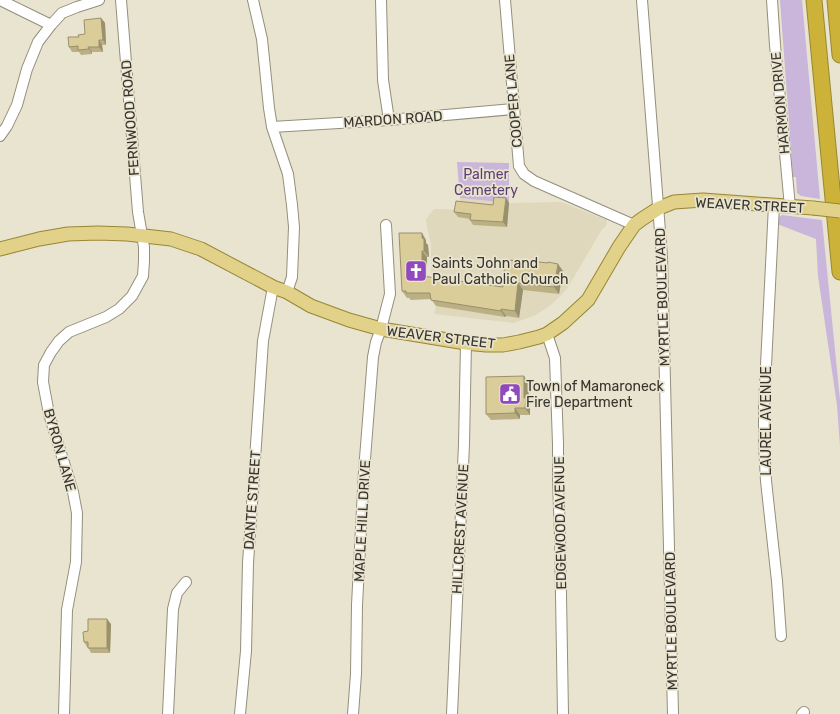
<svg xmlns="http://www.w3.org/2000/svg" width="840" height="714" viewBox="0 0 840 714" font-family="Rubik,sans-serif">
<style>
.built{fill:#dfd8bc}
.green{fill:#cab5db}
.lines{fill:none;stroke-linecap:round;stroke-linejoin:round}
.minor-casing{stroke:#948f7c;stroke-width:12}
.major-casing{stroke:#988635;stroke-width:15}
.highway-casing{stroke:#988635;stroke-width:17}
.minor{stroke:#fff;stroke-width:10}
.major{stroke:#e1d189;stroke-width:13}
.highway{stroke:#cdb23a;stroke-width:15}
.major-bridge-casing{stroke:#988635;stroke-width:15;stroke-linecap:butt}
.major-bridge{stroke:#e1d189;stroke-width:13}
.wall{fill:#bbb084}
.shaded-wall{fill:#99906c}
.building{fill:#dacd9a;stroke:#99906c}
.labels{text-anchor:middle;stroke-width:3.5;stroke-linejoin:round;paint-order:stroke}
.street-label{font-size:14px;fill:#36342c;stroke:#e9e4cf}
.park-label{font-size:14px;fill:#5d3b74;stroke:#e9e4cf}
.poi-label{font-size:14px;fill:#36342c;stroke:#e9e4cf;text-anchor:start}
</style>
<rect width="100%" height="100%" fill="#e9e4cf"/>
<!-- built -->
<path class="built" d="M 460,198 L 509,203 L 561,202 L 607,220 L 606,226 L 601,231 L 567,289 L 552,304 L 536,315 L 514,323 L 434,314 L 436,306 L 434,284 L 431,274 L 431,244 L 427,228 L 426,219 L 434,209 L 443,209 L 459,210 Z"/>
<!-- green -->
<path class="green" d="M 780,0 L 802,0 L 820,199 L 801,196 L 797,193 L 796,177 L 793,177 Z
M 457,162 L 509,163 L 509,203 L 460,198 Z
M 782,215 L 822,220 L 840,400 L 840,446 L 837,405 L 818,276 L 816,239 L 777,224 L 779,217 Z"/>
<g class="lines">
<!-- minor casing -->
<g class="minor-casing">
<path id="minor" d="M 0,0 L 51,25
M 253,0 L 262,39 L 269,108 L 272,127 L 288,174 L 292,205 L 294,227 L 292,277 L 287,292
M 381,0 L 383,80 L 389,120
M 505,0 L 519,166 L 524,174 L 534,181 L 634,225
M 642,0 L 662,257 L 673,714
M 772,0 L 775,45 L 790,207
M 272,127 L 389,120 L 514,109
M 0,136 L 7,126 L 17,105 L 27,69 L 38,42 L 51,25 L 62,13 L 77,7 L 99,0
M 774,205 L 764,405 L 764,444 L 766,481 L 777,581 L 781,636
M 547,334 L 555,358 L 558,444 L 558,481 L 560,535 L 563,714
M 64,714 L 67,610 L 76,562 L 77,513 L 73,492 L 49,414 L 43,382 L 44,365 L 51,352 L 59,341 L 69,332 L 106,317 L 119,309 L 132,296 L 143,276 L 144,261 L 144,247 L 138,212 L 121,0
M 168,714 L 173,609 L 177,593 L 186,582
M 240,714 L 246,651 L 248,563 L 263,341 L 273,287
M 353,714 L 356,674 L 357,605 L 364,471 L 373,357 L 376,342 L 381,329 L 390,294 L 386,225
M 452,714 L 464,444 L 466,343
M 802,714 L 804,712"/>
</g>
<!-- major casing -->
<g class="major-casing">
<path id="major" d="M 0,249 L 39,239 L 68,234 L 98,233 L 127,234 L 171,239 L 201,249 L 273,287 L 287,292 L 311,306 L 349,320 L 381,329 L 466,343 L 486,345 L 503,345 L 519,342 L 539,337 L 547,334 L 563,323 L 588,300 L 619,247 L 634,225 L 642,219 L 659,208 L 674,202 L 703,200 L 813,208"/>
</g>
<!-- highway casing -->
<g class="highway-casing">
<path id="highway" d="M 814,0 L 840,272
M 835,0 L 840,55"/>
</g>
<!-- minor -->
<use href="#minor" class="minor"/>
<!-- major -->
<use href="#major" class="major"/>
<!-- highway -->
<use href="#highway" class="highway"/>
<!-- major-bridge casing -->
<g class="major-bridge-casing">
<path id="major-bridge" d="M 813,208 L 840,211"/>
</g>
<!-- major-bridge -->
<use href="#major-bridge" class="major-bridge"/>
</g>
<!-- wall -->
<path class="wall" d="M 101,18 L 105,23 L 106,45 L 102,45 L 103,52 L 92,52 L 92,54 L 81,55 L 79,52 L 72,52 L 69,47 L 85,34 Z
M 506,198 L 509,203 L 507,227 L 473,225 L 470,220 L 470,219 L 458,217 L 454,212 L 493,205 Z
M 426,240 L 426,243 L 428,245 L 429,257 L 427,257 L 427,277 L 503,287 L 563,271 L 559,294 L 523,290 L 519,318 L 506,316 L 505,317 L 436,306 L 431,299 L 411,300 L 409,298 L 407,298 L 402,291 Z
M 524,376 L 528,383 L 529,402 L 530,405 L 530,415 L 520,415 L 520,419 L 491,420 L 486,414 Z
M 111,624 L 110,653 L 91,653 L 88,647 L 87,647 L 84,642 L 88,631 Z"/>
<!-- shaded-wall -->
<path class="shaded-wall" d="M 101,18 L 105,23 L 106,45 L 103,40 Z
M 99,40 L 102,45 L 103,52 L 99,47 Z
M 88,47 L 92,52 L 92,54 L 89,49 Z
M 506,198 L 509,203 L 507,227 L 503,222 Z
M 422,233 L 426,240 L 426,243 L 428,245 L 429,257 L 424,251 L 422,238 Z
M 422,251 L 427,257 L 427,283 L 422,276 Z
M 558,264 L 563,271 L 559,294 L 554,287 Z
M 518,283 L 523,290 L 519,318 L 515,311 Z
M 501,309 L 506,316 L 505,317 L 501,311 Z
M 524,376 L 528,383 L 529,402 L 530,405 L 530,415 L 525,408 L 524,398 Z
M 515,408 L 520,415 L 520,419 L 515,413 Z
M 107,619 L 111,624 L 110,653 L 107,648 Z"/>
<!-- building -->
<path class="building" d="M 101,18 L 103,40 L 99,40 L 99,47 L 88,47 L 89,49 L 78,50 L 78,46 L 69,47 L 68,37 L 79,37 L 78,35 L 85,34 L 84,20 Z
M 494,197 L 506,198 L 503,222 L 470,220 L 471,214 L 454,212 L 456,201 L 493,205 Z
M 399,233 L 422,233 L 422,238 L 424,239 L 424,251 L 422,251 L 422,276 L 503,287 L 505,260 L 521,261 L 521,260 L 548,263 L 548,262 L 558,264 L 554,287 L 518,283 L 515,311 L 501,309 L 501,311 L 431,300 L 430,293 L 406,293 L 406,291 L 402,291 Z
M 524,376 L 524,398 L 526,398 L 525,408 L 515,408 L 515,413 L 486,414 L 486,377 Z
M 88,619 L 107,619 L 107,648 L 88,648 L 88,642 L 84,642 L 83,632 L 88,631 Z"/>
<!-- icons -->
<defs>
<g id="church-square" transform="scale(1.15)"><rect x="-9" y="-9" width="18" height="18" rx="4" fill="#914abd" stroke="#e9e4cf"/><path d="M-1.2-6h2.4v3.5h3.3v2.4h-3.3V6h-2.4V-.1h-3.3v-2.4h3.3Z" fill="#fff"/></g>
<g id="civic-square" transform="scale(1.15)"><rect x="-9" y="-9" width="18" height="18" rx="4" fill="#914abd" stroke="#e9e4cf"/><path d="M-.6-6.5H3V-4.5H.6V-3L4-1V1h2V6H-6V1h2V-1L-.6-3ZM-1.2 2.5V6h2.4V2.5Z" fill="#fff"/></g>
</defs>
<g fill-rule="evenodd">
<use href="#church-square" x="416" y="271"/>
<use href="#civic-square" x="510" y="394"/>
</g>
<g class="labels">
<!-- street labels -->
<g class="street-label">
<text transform="translate(513 101) rotate(-95)" y="5">COOPER LANE</text>
<text transform="translate(780 103) rotate(-95)" y="5">HARMON DRIVE</text>
<text transform="translate(130 118) rotate(-94)" y="5">FERNWOOD ROAD</text>
<text transform="translate(393 119) rotate(-4)" y="5">MARDON ROAD</text>
<text transform="translate(750 205) rotate(3)" y="5">WEAVER STREET</text>
<text transform="translate(662 297) rotate(-92)" y="5">MYRTLE BOULEVARD</text>
<text transform="translate(441 337) rotate(7)" y="5">WEAVER STREET</text>
<text transform="translate(766 421) rotate(-90)" y="5">LAUREL AVENUE</text>
<text transform="translate(60 450) rotate(74)" y="5">BYRON LANE</text>
<text transform="translate(252 500) rotate(-86)" y="5">DANTE STREET</text>
<text transform="translate(362 521) rotate(-87)" y="5">MAPLE HILL DRIVE</text>
<text transform="translate(560 523) rotate(-91)" y="5">EDGEWOOD AVENUE</text>
<text transform="translate(460 529) rotate(-87)" y="5">HILLCREST AVENUE</text>
<text transform="translate(671 621) rotate(-91)" y="5">MYRTLE BOULEVARD</text>
</g>
<!-- park labels -->
<g class="park-label">
<text x="486" y="179">Palmer<tspan x="486" dy="16">Cemetery</tspan></text>
</g>
<!-- poi labels -->
<g class="poi-label">
<text x="432" y="268">Saints John and<tspan x="432" dy="16">Paul Catholic Church</tspan></text>
<text x="526" y="391">Town of Mamaroneck<tspan x="526" dy="16">Fire Department</tspan></text>
</g>
</g>
</svg>
